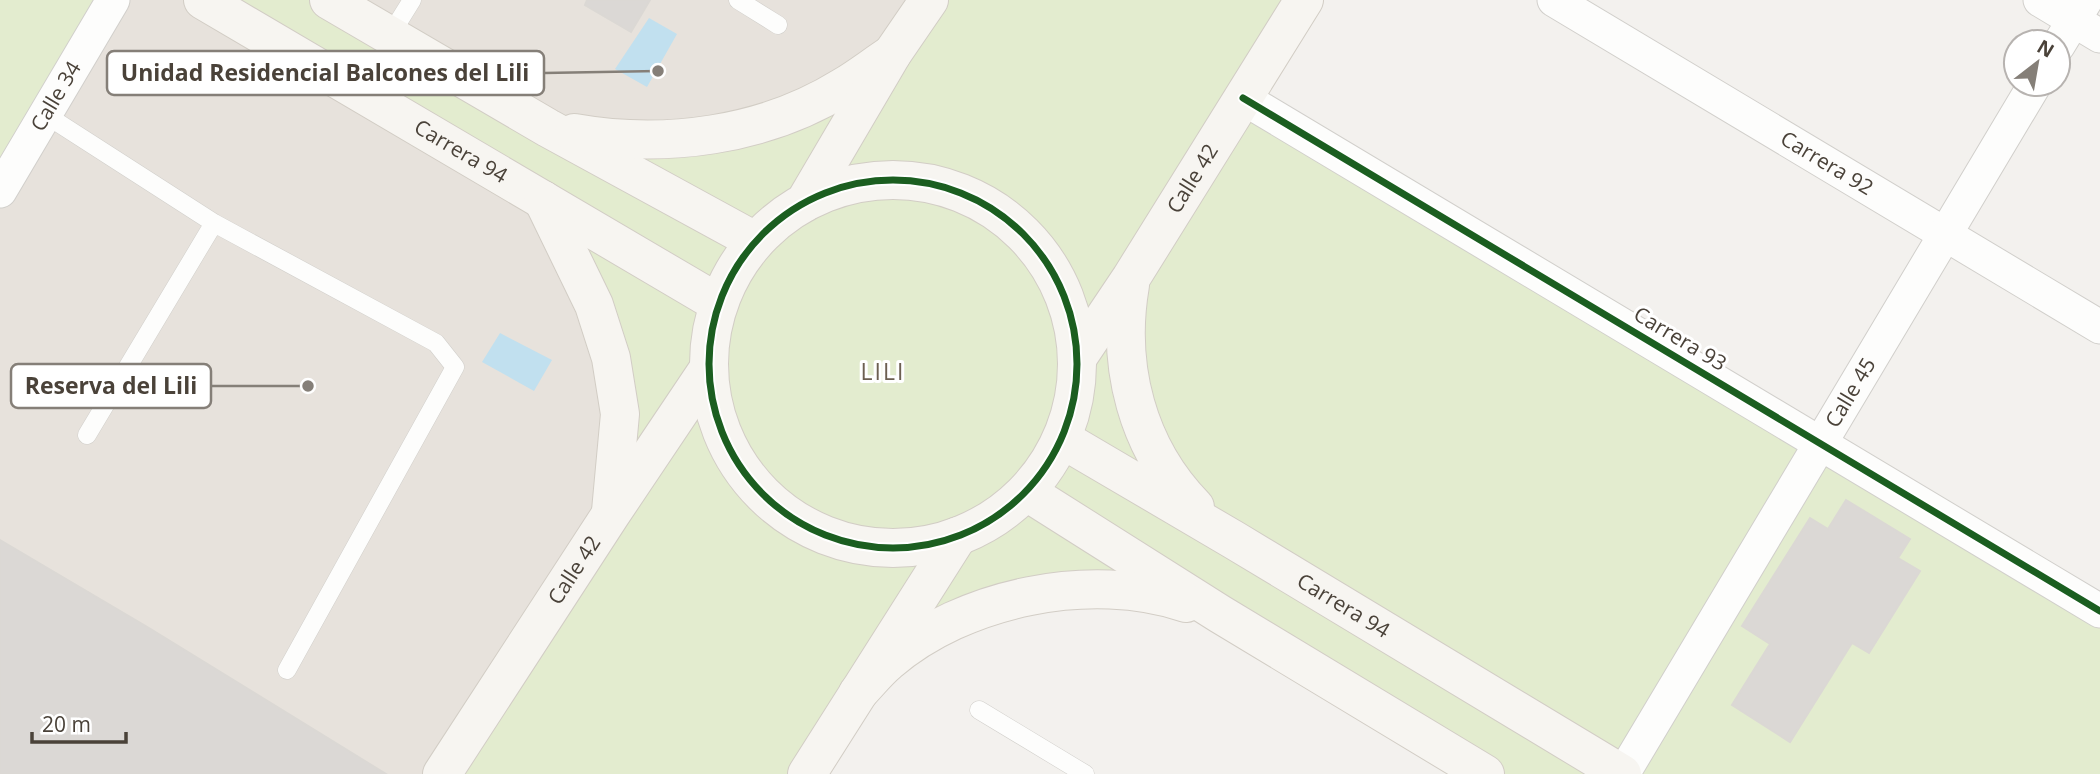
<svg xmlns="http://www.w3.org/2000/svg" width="2100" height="774" viewBox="0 0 2100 774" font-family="'Open Sans',sans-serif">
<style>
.residential{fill:#e7e2dc}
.green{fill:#e3eccf}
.water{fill:#c1e0ef}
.building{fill:#dbd8d5;stroke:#dbd8d4;stroke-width:2}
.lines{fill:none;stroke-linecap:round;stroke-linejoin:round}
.lane-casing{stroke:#d1cfcb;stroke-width:19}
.street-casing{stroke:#d1cfcb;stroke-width:35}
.secondary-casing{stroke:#d2cdc5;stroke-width:40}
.lane{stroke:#fdfdfc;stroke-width:18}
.street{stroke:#fdfdfc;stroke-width:33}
.secondary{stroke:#f7f5f1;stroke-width:38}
.cycleway-casing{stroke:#fff;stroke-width:11}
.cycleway{stroke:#1b5e20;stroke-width:7}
.labels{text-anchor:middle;stroke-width:6;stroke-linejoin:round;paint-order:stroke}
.street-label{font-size:21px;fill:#4a4239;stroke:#fff}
.neighbourhood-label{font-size:23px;letter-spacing:2px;fill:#6c5f51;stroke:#fff}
.leader{fill:none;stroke:#857f78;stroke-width:2.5}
.callout-dot{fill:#857f78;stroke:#fff;stroke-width:2.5}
.callout{fill:#fff;stroke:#857f78;stroke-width:2.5}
.callout-label{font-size:23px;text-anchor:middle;font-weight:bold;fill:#4a4239}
</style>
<rect width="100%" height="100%" fill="#f3f1ee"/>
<!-- residential -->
<path class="residential" d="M 113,0 L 203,0 L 543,200 L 594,305 L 611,514 L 442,774 L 386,774 L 149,628 L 0,540 L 0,191 Z
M 329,0 L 929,0 L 842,88 L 608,139 Z"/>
<!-- green -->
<path class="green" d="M 0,0 L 113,0 L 0,191 Z
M 203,0 L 329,0 L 548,128 L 787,114 L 929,0 L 1304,0 L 1243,98 L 2100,611 L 2100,774 L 1485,774 L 1220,614 L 1135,592 L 924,637 L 807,774 L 442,774 L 611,514 L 620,414 L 543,200 Z"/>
<!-- water -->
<path class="water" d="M 649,18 L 677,34 L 647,87 L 615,69 Z
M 500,333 L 552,360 L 534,391 L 482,362 Z"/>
<!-- building -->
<path class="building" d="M 587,0 L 650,0 L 631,32 L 585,5 Z
M 1846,500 L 1910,539 L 1898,558 L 1920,571 L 1869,653 L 1852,643 L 1790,742 L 1732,705 L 1770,644 L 1742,626 L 1810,518 L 1828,529 Z
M 0,540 L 149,628 L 386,774 L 0,774 Z"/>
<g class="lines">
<!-- lane casing -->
<g class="lane-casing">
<path id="lane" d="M 738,0 L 778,25
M 389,37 L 412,0
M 46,115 L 214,223 L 436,343 L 455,367 L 287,670
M 87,435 L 214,223
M 979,710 L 1085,774"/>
</g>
<!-- street casing -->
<g class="street-casing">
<g id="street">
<path id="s1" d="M 1554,0 L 2100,327"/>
<path d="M 2040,0 L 2100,36"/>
<path d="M 2058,46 L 2086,0"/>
<path d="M 1243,98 L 2100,611"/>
<path id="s2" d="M 0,191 L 113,0"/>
<path id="s3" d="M 1623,774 L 2035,84"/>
</g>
</g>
<!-- secondary casing -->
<g class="secondary-casing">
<g id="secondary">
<path id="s4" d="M 203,0 L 718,303"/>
<path d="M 329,0 L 548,128 L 755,241"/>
<path d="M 574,133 C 664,149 764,136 843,87 C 860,77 875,65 892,54"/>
<circle cx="893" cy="364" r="184"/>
<path d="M 543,200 L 594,305 L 611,358 L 620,414 L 611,511"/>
<path d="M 805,202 L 892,54 L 929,0"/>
<path d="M 1130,285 C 1116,366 1137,448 1195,507"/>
<path id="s5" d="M 1078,357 L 1131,278 L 1304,0"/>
<path id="s6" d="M 1062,439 L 1234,540 L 1622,774"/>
<path d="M 1027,492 L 1220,614 L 1485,774"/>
<path d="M 858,693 C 868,683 877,671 888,662 C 963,597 1091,571 1186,603"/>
<path id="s7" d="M 442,774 L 611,514 L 709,368"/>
<path d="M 807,774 L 958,536"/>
</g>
</g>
<!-- lane -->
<use href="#lane" class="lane"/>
<!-- street -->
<use href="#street" class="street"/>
<!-- secondary -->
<use href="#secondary" class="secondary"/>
<!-- cycleway casing -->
<g class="cycleway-casing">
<path id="cycleway" d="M 1243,98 L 2100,611
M709 364a184 184 0 1 1 368 0a184 184 0 1 1-368 0Z"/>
</g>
<!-- cycleway -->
<use href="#cycleway" class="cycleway"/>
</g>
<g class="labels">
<!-- street labels -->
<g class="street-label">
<text dy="7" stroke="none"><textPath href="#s2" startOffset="110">Calle 34</textPath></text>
<text dy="7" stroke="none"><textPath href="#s4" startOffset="299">Carrera 94</textPath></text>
<text dy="7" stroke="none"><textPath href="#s1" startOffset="318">Carrera 92</textPath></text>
<text dy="7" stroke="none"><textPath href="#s5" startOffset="212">Calle 42</textPath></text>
<text transform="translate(1680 339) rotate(31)" y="7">Carrera 93</text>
<text dy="7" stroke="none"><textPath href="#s3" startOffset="444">Calle 45</textPath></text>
<text dy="7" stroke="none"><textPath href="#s7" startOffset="243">Calle 42</textPath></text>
<text dy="7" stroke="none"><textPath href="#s6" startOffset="327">Carrera 94</textPath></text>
</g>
<!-- neighbourhood labels -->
<g class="neighbourhood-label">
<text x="883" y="380">LILI</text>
</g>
</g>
<!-- callouts -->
<path class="leader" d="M658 71L544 73M308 386L211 386"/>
<g class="callout-dot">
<circle cx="658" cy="71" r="7"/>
<circle cx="308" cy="386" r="7"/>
</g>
<g class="callout">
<rect x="107" y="51" width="437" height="44" rx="7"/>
<rect x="11" y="364" width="200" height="44" rx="7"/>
</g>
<g class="callout-label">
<text x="325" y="81">Unidad Residencial Balcones del Lili</text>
<text x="111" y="394">Reserva del Lili</text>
</g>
<!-- north arrow -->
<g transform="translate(2037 63) rotate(31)"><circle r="33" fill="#ffffff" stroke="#b7b3b0" stroke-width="2"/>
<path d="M0-5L12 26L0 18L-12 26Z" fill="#857f78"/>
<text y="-10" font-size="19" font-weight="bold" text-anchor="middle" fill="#4a4239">N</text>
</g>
<!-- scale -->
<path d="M32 732v10h94v-10" fill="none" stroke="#4a4239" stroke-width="3.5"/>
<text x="42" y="732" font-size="21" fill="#4a4239" stroke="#ffffff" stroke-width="5" paint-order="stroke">20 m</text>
</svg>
